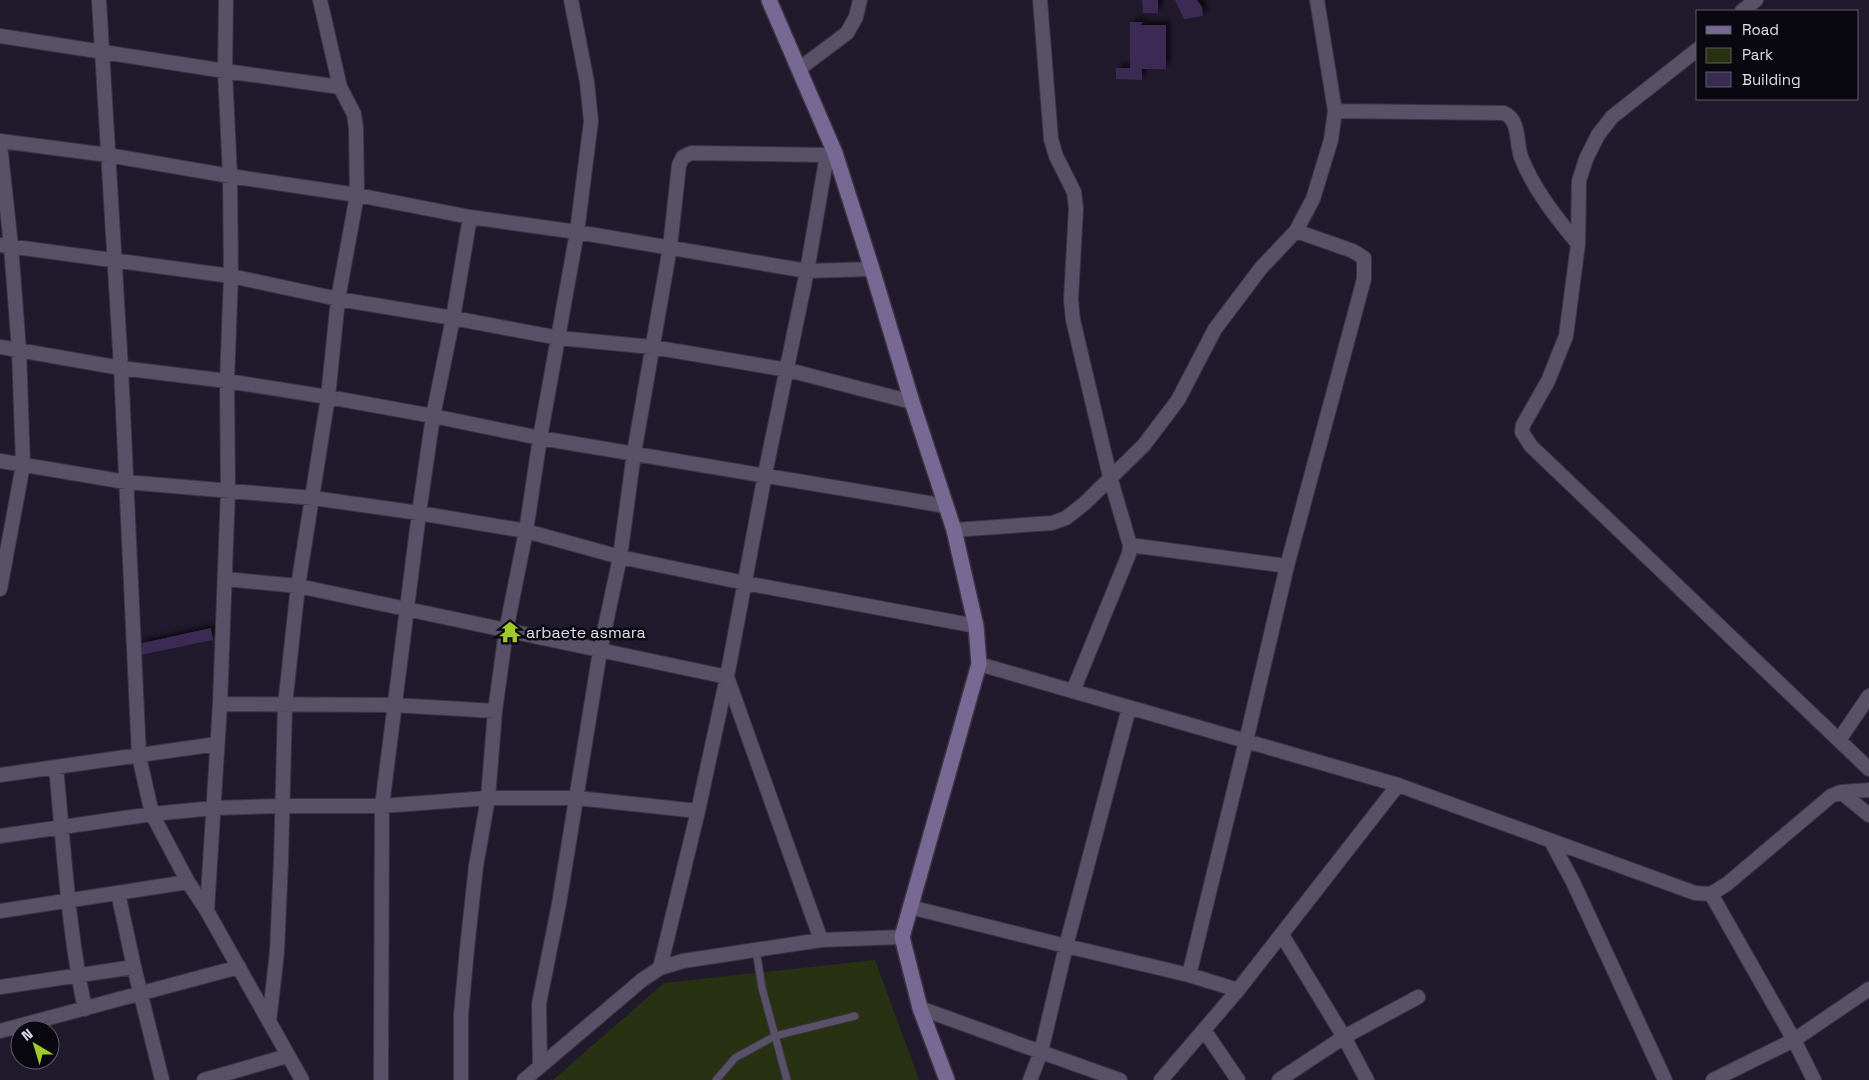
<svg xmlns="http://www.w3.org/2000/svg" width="1869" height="1080" viewBox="0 0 1869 1080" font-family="'Space Grotesk',sans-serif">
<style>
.green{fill:#283111}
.building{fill:#3a2b52;filter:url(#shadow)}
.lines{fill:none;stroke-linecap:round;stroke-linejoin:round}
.lane-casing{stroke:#3a3544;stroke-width:9}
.street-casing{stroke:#3a3544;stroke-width:16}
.secondary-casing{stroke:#3a3544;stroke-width:18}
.lane{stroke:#585167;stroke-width:7}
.street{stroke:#585167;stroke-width:14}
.secondary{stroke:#786894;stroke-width:15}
.labels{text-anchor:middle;stroke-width:5;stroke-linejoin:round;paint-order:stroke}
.poi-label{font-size:16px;fill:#e1ddea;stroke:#09070f;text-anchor:start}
</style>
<defs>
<filter id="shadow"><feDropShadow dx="4.5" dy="-4.5" stdDeviation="2.5" flood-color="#0009"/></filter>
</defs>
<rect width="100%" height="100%" fill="#211a2d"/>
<!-- green -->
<path class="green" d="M 875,960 L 919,1080 L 553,1080 L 664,983 Z"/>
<!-- building -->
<path class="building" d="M 1142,0 L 1158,0 L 1158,13 L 1143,13 Z
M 1175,0 L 1197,0 L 1202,7 L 1203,16 L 1184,19 Z
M 1130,22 L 1143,22 L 1141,25 L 1166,25 L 1166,69 L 1142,69 L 1142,80 L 1116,79 L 1116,68 L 1130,68 Z
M 211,628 L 213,640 L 140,655 L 138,644 Z"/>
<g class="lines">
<!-- lane casing -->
<g class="lane-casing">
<path id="lane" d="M 756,950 L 762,988 L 787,1080
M 716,1080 L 735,1058 L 775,1036 L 855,1016"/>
</g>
<!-- street casing -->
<g class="street-casing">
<path id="street" d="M 99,0 L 121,368 L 139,756 L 152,814 L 188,882 L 207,911 L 302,1080
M 1040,0 L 1051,139 L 1056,156 L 1074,192 L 1076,208 L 1071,300 L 1073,320 L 1110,477 L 1130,545 L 1129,554 L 1073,691
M 1742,11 L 1756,0
M 0,36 L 225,71 L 340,87
M 1698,49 L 1612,117 L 1598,135 L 1586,159 L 1579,181 L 1578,244 L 1566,336 L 1548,381 L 1523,425 L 1522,432 L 1531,446 L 1869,769
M 799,69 L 847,33 L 856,17 L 860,0
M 1335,111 L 1504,113 C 1520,120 1516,142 1521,157 C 1534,190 1556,217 1578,244
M 0,141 L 108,155 L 230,176 L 357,195 L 470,217 L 577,232 L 807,271 L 872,269
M 0,144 L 11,246 L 19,350 L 23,465 L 0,589
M 1296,231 L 1353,251 L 1364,258 L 1364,279 L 1287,566 L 1246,741 L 1398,785
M 0,245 L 231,276 L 338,299 L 453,318 L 559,338 L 652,347 L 788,370 L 912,402
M 0,347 L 121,368 L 227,381 L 328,397 L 433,416 L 540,438 L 946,506
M 0,461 L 126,482 L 313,498 L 419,513 L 526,531 L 620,557 L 745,583 L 976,626
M 954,530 L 1052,523 L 1066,518 L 1085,503 L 1144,445 L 1178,400 L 1215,329 L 1261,268 L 1296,231 L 1313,199 L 1331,140 L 1335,111 L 1317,0
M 1130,545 L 1287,566
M 226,579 L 298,586 L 727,677 L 821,940
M 979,664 L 1246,741 L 1189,975 L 1238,990
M 220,704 L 394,705 L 495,711
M 1129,708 L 1066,946 L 1189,975
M 1839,740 L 1869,696
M 56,768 C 64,848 68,930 85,1009
M 0,775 L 217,744
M 1841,792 L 1869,790
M 0,836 L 152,814 L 214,808 L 281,806 L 382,806 L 488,798 L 577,798 L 698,811
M 1551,841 L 1573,882 L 1665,1080
M 118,893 L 134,967 L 162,1080
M 1711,894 L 1794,1040 L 1814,1080
M 910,907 L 1066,946 L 1041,1052 L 920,1008
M 0,911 L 188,882
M 207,911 L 220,704 L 228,490 L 227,381 L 231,276 L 230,176 L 225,71 L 226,0
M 1282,935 L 1344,1037 L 1367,1080
M 660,968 L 698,811 L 727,677 L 765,474 L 807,271 L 827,155 L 835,153
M 0,987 L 134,967
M 269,1022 L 277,952 L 281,861 L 285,705 L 298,586 L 328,397 L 338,299 L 357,195 L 356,128 L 354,114 L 340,87 L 320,0
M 1204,1030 L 1238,1080
M 0,1031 L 239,967
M 540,1066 L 539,1004 L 559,904 L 600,651 L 620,557 L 634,453 L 670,247 L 679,165 L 683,157 L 691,153 L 827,155
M 204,1080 L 287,1056
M 381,1080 L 382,806 L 419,513 L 433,416 L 453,318 L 470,217
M 461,1080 L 461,1015 L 467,949 L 476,866 L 488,798 L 495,711 L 506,631 L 526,531 L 540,438 L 577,232 L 591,121 L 587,82 L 571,0
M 524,1080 L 642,980 L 660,968 L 683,961 L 821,940 L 902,937
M 1030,1080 L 1041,1052 L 1120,1080
M 1161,1080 L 1238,990 L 1398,785 L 1695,893 L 1711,894 L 1727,884 L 1831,796 L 1841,792 L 1869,815
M 1279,1080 L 1344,1037 L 1418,997
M 1713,1080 L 1794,1040 L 1869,989"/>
</g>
<!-- secondary casing -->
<g class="secondary-casing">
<path id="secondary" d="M 769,0 L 835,153 L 872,269 L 912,402 L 954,530 L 976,626 L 979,664 L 902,937 L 920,1008 L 947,1080"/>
</g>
<!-- lane -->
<use href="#lane" class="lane"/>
<!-- street -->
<use href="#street" class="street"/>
<!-- secondary -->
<use href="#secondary" class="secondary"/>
</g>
<!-- icons -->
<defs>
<g id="temple-bare" transform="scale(1.725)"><path d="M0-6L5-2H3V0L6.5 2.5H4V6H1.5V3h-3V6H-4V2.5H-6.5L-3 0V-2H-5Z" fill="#a0c92b" stroke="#09070f" stroke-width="2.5" paint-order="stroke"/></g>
</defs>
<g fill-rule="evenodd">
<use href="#temple-bare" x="510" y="632"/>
</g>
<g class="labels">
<!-- poi labels -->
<g class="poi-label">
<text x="526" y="638">arbaete asmara</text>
</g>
</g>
<!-- legend -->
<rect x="1696" y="10" width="162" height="90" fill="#09070f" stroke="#5f5d67"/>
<rect x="1706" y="26" width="25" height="8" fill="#786894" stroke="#5f5d67"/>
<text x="1742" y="35" font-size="15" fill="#e1ddea">Road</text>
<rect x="1706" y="48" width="25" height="15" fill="#283111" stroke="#5f5d67"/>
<text x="1742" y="60" font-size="15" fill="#e1ddea">Park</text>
<rect x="1706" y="72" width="25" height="15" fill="#3a2b52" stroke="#5f5d67"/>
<text x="1742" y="85" font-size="15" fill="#e1ddea">Building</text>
<!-- north arrow -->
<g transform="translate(35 1045) rotate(322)"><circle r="24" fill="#09070f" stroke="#5f5d67"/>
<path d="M0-4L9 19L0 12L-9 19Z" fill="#a0c92b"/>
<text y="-8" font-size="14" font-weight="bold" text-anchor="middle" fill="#e1ddea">N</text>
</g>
</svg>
